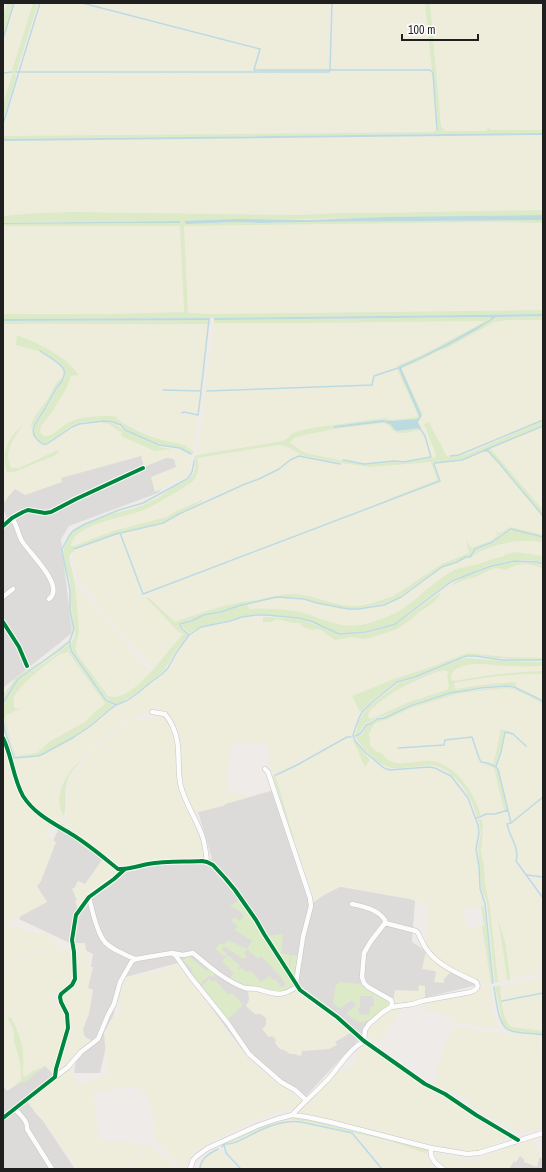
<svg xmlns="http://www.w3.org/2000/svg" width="546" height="1172" viewBox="0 0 546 1172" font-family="'Archivo Narrow',sans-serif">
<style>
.residential{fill:#dddbd9}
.farmland{fill:#eeeddc;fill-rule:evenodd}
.grass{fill:#dceac8;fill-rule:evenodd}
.water{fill:#bcdbe0}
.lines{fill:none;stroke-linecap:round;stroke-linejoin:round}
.stream{stroke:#bcdbe0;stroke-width:1.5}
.street-casing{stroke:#c6c5c4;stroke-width:5.5}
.street{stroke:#fcfcfc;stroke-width:4.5}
.cycleway-casing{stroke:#fff;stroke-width:6}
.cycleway{stroke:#00873e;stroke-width:4}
</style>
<rect width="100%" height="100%" fill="#eeebe8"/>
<!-- residential -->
<path class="residential" d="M 145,451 L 183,462 L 158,493 L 69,526 L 61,539 L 72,633 L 3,688 L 3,522 L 7,517 L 3,509 L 3,498 L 11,487 Z
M 274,790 L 311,902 L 336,886 L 415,900 L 412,942 L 477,985 L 390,1006 L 305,1097 L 247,1056 L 178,963 L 122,978 L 100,1073 L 74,1073 L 93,954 L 19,919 L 61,823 L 124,870 L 212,859 L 198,812 Z
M 46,1065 L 58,1081 L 31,1103 L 75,1169 L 3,1169 L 3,1086 L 7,1091 Z
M 516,1147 L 543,1159 L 543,1169 L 503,1169 Z"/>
<!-- farmland -->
<path class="farmland" d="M 15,3 L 33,3 L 12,71 L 3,72 L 3,44 Z
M 41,3 L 76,3 L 259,50 L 252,71 L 21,72 Z
M 85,3 L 331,3 L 329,69 L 256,69 L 261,48 Z
M 334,3 L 425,3 L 433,68 L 332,69 Z
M 430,3 L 543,3 L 543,130 L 492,130 L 488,128 L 486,131 L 445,131 L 441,126 Z
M 331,71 L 431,71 L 436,131 L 3,136 L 3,132 L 21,74 L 105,74 L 106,86 L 106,74 L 330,73 Z
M 13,73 L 4,99 L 3,103 L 3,74 Z
M 543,135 L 543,210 L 374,213 L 338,213 L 299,215 L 76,212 L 37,213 L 3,216 L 3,141 L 106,139 Z
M 496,222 L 543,223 L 543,310 L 212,314 L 188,313 L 184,226 Z
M 3,226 L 181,226 L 184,313 L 3,314 Z
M 486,320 L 473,328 L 420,356 L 398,364 L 396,367 L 373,375 L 371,384 L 205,390 L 214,323 L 304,323 Z
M 508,320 L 543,320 L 543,419 L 459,455 L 446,455 L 428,422 L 424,424 L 436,455 L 435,457 L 432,458 L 426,436 L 423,429 L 421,428 L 418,424 L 418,422 L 423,416 L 422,413 L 402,370 L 402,368 L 419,361 L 436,352 L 449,347 L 494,322 Z
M 80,323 L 149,325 L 209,324 L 200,390 L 162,390 L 162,392 L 200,392 L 200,404 L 197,414 L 184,412 L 181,413 L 182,417 L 187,418 L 188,414 L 198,417 L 194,452 L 185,445 L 160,440 L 119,420 L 99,416 L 81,418 L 71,421 L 49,436 L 43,436 L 40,432 L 41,426 L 52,412 L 66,389 L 71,376 L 78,374 L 67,362 L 17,335 L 16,345 L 40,352 L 57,364 L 62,369 L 64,373 L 63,377 L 57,382 L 47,400 L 35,416 L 31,424 L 34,438 L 37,443 L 42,445 L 48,445 L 75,427 L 81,425 L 109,423 L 122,433 L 122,436 L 155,451 L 172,449 L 183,451 L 190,455 L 186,457 L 174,457 L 166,458 L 144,467 L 141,456 L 61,478 L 62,482 L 25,495 L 15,489 L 3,503 L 3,324 ZM 22,426 L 15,435 L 9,447 L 8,452 L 9,464 L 11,468 L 19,468 L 59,450 L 56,455 L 14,472 L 5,466 L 8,443 Z
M 397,369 L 418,415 L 417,417 L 391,420 L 385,418 L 318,427 L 298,431 L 290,435 L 288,438 L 283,441 L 197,455 L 200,443 L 205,392 L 372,386 L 374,377 Z
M 382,423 L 386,423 L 391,426 L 394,430 L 401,433 L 420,430 L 422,432 L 424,437 L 430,456 L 403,461 L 394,461 L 364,463 L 343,460 L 341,461 L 305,453 L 290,443 L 294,438 L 305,435 L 334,429 Z
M 543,427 L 543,510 L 491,449 Z
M 278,445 L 285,446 L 290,448 L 301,455 L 292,458 L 283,464 L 279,468 L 259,478 L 245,483 L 203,501 L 202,500 L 198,501 L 186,506 L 176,511 L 167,517 L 113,531 L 82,544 L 71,547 L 72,542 L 77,536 L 93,525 L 146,509 L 193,483 L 197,474 L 197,458 Z
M 484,451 L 488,452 L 499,463 L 543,517 L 543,535 L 509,528 L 500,533 L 496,532 L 497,535 L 491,541 L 470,548 L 468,542 L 469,552 L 442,564 L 392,597 L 390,597 L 371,603 L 356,606 L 340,605 L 305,595 L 289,594 L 276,595 L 258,600 L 236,603 L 204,612 L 175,622 L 146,598 L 179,632 L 184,633 L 175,642 L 154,669 L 113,625 L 77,577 L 73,561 L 73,551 L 120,535 L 143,595 L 441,482 L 435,464 L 462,461 Z
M 299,457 L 339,465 L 341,463 L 371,467 L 431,462 L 437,479 L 437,480 L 329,523 L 144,593 L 121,534 L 163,524 L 180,514 L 202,504 L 273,473 L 280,469 L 291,460 Z
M 191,458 L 190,471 L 187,476 L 155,492 L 151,477 L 176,467 L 174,459 Z
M 523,540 L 543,542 L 543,556 L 516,552 L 506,554 L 504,556 L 476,565 L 463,567 L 451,571 L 424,591 L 404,607 L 396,612 L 379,620 L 360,625 L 348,626 L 339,625 L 311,615 L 295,611 L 265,608 L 249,609 L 248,605 L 277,598 L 295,598 L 304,599 L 317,604 L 330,606 L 342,609 L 355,610 L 380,607 L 396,601 L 444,567 L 466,558 L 473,557 L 480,552 L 499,545 Z
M 520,564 L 536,566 L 543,569 L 543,658 L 507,657 L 469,653 L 462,655 L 431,667 L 394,679 L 352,696 L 360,712 L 356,720 L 352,735 L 346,736 L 284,770 L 273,775 L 270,764 L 268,744 L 232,742 L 226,791 L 245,796 L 246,798 L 227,803 L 223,806 L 194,813 L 186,797 L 182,784 L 180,748 L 177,729 L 167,713 L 161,712 L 158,706 L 141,716 L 131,718 L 119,725 L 97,744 L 69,773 L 61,787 L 60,794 L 61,810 L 64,816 L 61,826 L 39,811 L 28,800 L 20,785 L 13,760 L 34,758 L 42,756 L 75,738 L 90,727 L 103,715 L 139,694 L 169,668 L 181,648 L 191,636 L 198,630 L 206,627 L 230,623 L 247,618 L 263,617 L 263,622 L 271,622 L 277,619 L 293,623 L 300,623 L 303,627 L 312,630 L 317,629 L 321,630 L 341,639 L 351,637 L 363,639 L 374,637 L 397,629 L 409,621 L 419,612 L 429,606 L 444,589 L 453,583 L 454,585 L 460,583 L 465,580 L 478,576 L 489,569 L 501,568 L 505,570 L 513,566 Z
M 74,581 L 149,671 L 148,675 L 138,685 L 120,697 L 113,697 L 108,696 L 77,654 L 75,651 L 75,645 L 79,630 Z
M 68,652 L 105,703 L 104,706 L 96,711 L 85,722 L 49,742 L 37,753 L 16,756 L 11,744 L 5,718 L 6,715 L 20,708 L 16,709 L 14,706 L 13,698 L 18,690 L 40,668 L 59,655 Z
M 474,663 L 505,666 L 543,666 L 543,671 L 518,672 L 479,676 L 453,681 L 452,680 L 451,677 L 452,672 L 454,670 L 468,664 Z
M 443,670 L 449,672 L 449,686 L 447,690 L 409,702 L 371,719 L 368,717 L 370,711 L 373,708 L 397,689 Z
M 518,674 L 543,674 L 543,700 L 516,687 L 516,685 L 485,684 L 454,689 L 453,687 L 453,683 L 477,678 Z
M 507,688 L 516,690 L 543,704 L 543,795 L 511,821 L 499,768 L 497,765 L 502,753 L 505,733 L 512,735 L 526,747 L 527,746 L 513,734 L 513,732 L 501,729 L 496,754 L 493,763 L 482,762 L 481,760 L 474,736 L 445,739 L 444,744 L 397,747 L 395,749 L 399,750 L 445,746 L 447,741 L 472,738 L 478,759 L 481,764 L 490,766 L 494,768 L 504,810 L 491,814 L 488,813 L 481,816 L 475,799 L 468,789 L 459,777 L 445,765 L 431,761 L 402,763 L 389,761 L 385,758 L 383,754 L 376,751 L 370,746 L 369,734 L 374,724 L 378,722 L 388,719 L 411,708 L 460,693 Z
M 164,715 L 172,727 L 176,739 L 183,798 L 201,838 L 203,846 L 203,858 L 201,859 L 118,868 L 64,826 L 68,811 L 68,793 L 69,781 L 72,774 L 93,751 L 111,734 L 128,721 L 135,718 L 140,722 L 144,719 L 160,717 Z
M 347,738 L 352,738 L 365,767 L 370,760 L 382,768 L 390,771 L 429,768 L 436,769 L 451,779 L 467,799 L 477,826 L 478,834 L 475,849 L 478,867 L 479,887 L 484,906 L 462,911 L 467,928 L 482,926 L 491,984 L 485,985 L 479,983 L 447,967 L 439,961 L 426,947 L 427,911 L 429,905 L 406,898 L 342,886 L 324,895 L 313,903 L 313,898 L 294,842 L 294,839 L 276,777 Z
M 3,746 L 19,793 L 24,801 L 35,814 L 51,825 L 45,837 L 56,842 L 41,881 L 37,886 L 47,902 L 21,916 L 3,924 Z
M 543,798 L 543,876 L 528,873 L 518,859 L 514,841 L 510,833 L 508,825 Z
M 507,811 L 509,823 L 506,824 L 508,834 L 513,842 L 517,857 L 514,862 L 529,881 L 543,903 L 543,972 L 510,980 L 506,945 L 498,922 L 503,951 L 507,980 L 498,982 L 490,907 L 485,884 L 484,865 L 481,851 L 483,826 L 481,819 L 486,815 L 493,815 Z
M 102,860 L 119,871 L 100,888 L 85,897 L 85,899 L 78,910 L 75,901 L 77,900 L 72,889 L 75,887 L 78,881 L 85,884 Z
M 529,876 L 543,878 L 543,895 Z
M 7,924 L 10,927 L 20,926 L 27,932 L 46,933 L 61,947 L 45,950 L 3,962 L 3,926 Z
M 74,943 L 85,943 L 88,961 L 90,967 L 93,967 L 88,988 L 93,990 L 89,1014 L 83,1029 L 84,1035 L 87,1038 L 93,1041 L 57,1073 L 63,1052 L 69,1037 L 71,1031 L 70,1015 L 64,1002 L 64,998 L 65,994 L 73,985 Z
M 67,948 L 73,949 L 72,984 L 57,992 L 54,995 L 53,999 L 55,1003 L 61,1006 L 65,1015 L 66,1021 L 64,1037 L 59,1048 L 53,1074 L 45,1066 L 33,1071 L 26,1076 L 23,1076 L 23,1057 L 20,1040 L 15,1025 L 7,1018 L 14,1033 L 13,1037 L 15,1044 L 18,1051 L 22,1072 L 22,1080 L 15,1085 L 4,1087 L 3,1085 L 3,963 L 46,951 Z
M 426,951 L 452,971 L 444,979 L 444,983 L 434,982 L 436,973 L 435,971 L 422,969 Z
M 181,964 L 218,1017 L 232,1038 L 244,1053 L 265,1074 L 303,1100 L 298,1107 L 294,1110 L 280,1111 L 260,1118 L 208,1143 L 194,1153 L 191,1156 L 186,1165 L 182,1168 L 179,1167 L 150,1133 L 156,1131 L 147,1092 L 142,1093 L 140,1088 L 133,1086 L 93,1092 L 99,1139 L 101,1141 L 133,1142 L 135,1144 L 147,1145 L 137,1155 L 132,1162 L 129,1169 L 78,1169 L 72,1162 L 68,1154 L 64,1151 L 46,1123 L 37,1115 L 27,1101 L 70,1067 L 77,1084 L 108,1076 L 104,1033 L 113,1016 L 117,1014 L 121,1014 L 117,998 L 122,979 L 126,980 L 130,977 L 156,972 Z
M 543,977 L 543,992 L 502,1000 L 500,986 Z
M 419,985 L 425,986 L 425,998 L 414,1003 L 396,1005 L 393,1001 L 395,990 L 418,991 Z
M 491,986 L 493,1004 L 491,1005 L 494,1016 L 500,1029 L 453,1022 L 455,1016 L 451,1017 L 422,1008 L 421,1003 L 477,991 L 479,988 Z
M 296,989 L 336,1018 L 352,1032 L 335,1042 L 337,1045 L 329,1049 L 302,1051 L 301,1056 L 297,1055 L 295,1054 L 290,1054 L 284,1050 L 280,1049 L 275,1043 L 276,1040 L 272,1036 L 269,1037 L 262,1029 L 266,1025 L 266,1018 L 261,1014 L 255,1014 L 246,1006 L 249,1000 L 248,990 Z
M 543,994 L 543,1031 L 512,1027 L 509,1025 L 505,1017 L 502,1002 Z
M 402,1008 L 379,1044 L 368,1035 L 367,1030 L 369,1027 L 387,1011 Z
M 460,1028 L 494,1033 L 540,1036 L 541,1057 L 542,1056 L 543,1041 L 542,1037 L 543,1037 L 543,1128 L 521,1133 L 517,1132 L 507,1125 L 485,1115 L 460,1096 L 448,1090 L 438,1087 L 434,1084 L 437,1075 L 437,1067 L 452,1029 Z
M 363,1043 L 434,1094 L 436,1091 L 504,1133 L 506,1136 L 504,1141 L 479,1151 L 473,1152 L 460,1152 L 297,1112 L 308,1100 L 338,1073 L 348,1069 L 353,1065 L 356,1061 L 360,1047 Z
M 292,1121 L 352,1134 L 380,1169 L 243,1169 L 227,1152 L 226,1146 L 230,1145 L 276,1125 Z
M 353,1132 L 401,1144 L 426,1153 L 427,1160 L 435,1168 L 384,1169 Z
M 531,1139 L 539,1150 L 539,1160 L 537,1167 L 524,1162 L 524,1159 L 520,1156 L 516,1162 L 514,1161 L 509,1169 L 445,1169 L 435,1160 L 434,1156 L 434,1153 L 460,1159 L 477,1159 Z
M 151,1144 L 176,1169 L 130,1169 L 132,1165 L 138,1156 L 144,1149 Z
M 219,1149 L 238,1169 L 204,1169 L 202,1166 L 202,1163 L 204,1160 L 210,1154 Z"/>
<!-- grass -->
<path class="grass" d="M 7,3 L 13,3 L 3,37 L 3,16 Z
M 33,3 L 38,3 L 17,71 L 15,72 L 16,78 L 3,119 L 3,103 L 13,73 L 12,71 Z
M 425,3 L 430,3 L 441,126 L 445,131 L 486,131 L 488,128 L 492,130 L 543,130 L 543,133 L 3,139 L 3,136 L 432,132 L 438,130 Z
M 543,210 L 543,215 L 186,221 L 184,222 L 186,224 L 236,222 L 261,223 L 300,222 L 543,220 L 543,223 L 539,223 L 496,222 L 184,226 L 188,313 L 212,314 L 543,310 L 543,314 L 214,318 L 3,319 L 3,314 L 112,314 L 184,312 L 180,226 L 3,226 L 3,224 L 180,223 L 180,221 L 3,223 L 3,216 L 37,213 L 76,212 L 299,215 L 338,213 L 374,213 Z
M 543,316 L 543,320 L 508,320 L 494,322 L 449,347 L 436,352 L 419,361 L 402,368 L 402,370 L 422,413 L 423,415 L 421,417 L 400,368 L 421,358 L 496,317 Z
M 491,317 L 492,318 L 491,319 L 446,344 L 420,357 L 398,367 L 419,416 L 419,417 L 417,419 L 388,421 L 382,420 L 334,426 L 334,428 L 386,422 L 391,425 L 394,429 L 397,431 L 421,428 L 420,430 C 413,431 402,435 396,432 C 390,429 391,424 382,423 L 334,429 L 305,435 L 294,438 L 290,443 L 305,453 L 343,461 L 364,464 L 394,462 L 404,463 L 432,458 L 435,457 L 436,455 L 424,424 L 429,422 L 446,455 L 448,457 L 460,456 L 467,454 L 543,421 L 543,425 L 489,448 L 491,449 L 543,510 L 543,515 L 499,462 L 488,451 L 483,450 L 462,459 L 434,463 L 433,464 L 439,481 L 386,501 L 386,500 L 437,480 L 431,462 L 371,467 L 341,463 L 301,455 L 290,448 L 285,446 L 278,445 L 197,458 C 200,466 198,474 193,481 C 191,484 151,507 146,509 C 128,517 74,523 71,546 L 74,546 L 113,531 L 167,517 L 176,511 L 202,500 L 203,501 L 190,508 L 179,513 L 163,522 L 142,527 L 109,536 L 73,549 L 74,552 L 70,554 L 69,558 L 75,585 L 79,630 C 79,639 73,645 77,654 L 108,696 C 134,705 167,648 184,634 L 179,632 L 146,598 L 148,597 L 175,622 C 195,615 216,607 237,603 C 244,601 251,601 258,600 C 270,597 282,594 294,594 C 315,595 334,606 354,606 C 366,606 379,601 390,597 L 392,597 L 442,564 L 469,553 L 466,540 L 471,548 L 491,541 L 497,535 L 496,532 L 500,533 L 511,527 L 543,535 L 543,537 L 514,529 L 508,530 L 498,536 L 493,542 L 475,548 L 469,556 L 441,567 L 399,597 L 382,604 L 359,608 L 346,608 L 319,603 L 305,598 L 296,597 L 277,597 L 238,606 L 214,613 L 203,615 L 179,624 L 180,629 L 188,635 L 187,637 L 176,650 L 166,667 L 162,672 L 138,692 L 118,704 L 114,704 L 105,696 L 72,652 L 70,647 L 75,635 L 75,630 C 74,621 71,612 71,603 C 70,596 71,589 70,582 C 68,572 62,559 64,549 C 69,519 121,514 143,505 C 154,501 163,494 173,488 C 188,480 199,477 194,457 L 197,455 L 283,441 L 288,438 L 290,435 L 298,431 L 318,427 L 385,418 L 391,420 L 417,417 L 418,415 L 397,369 L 397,366 L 420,356 L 473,328 L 485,321 L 304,323 L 214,323 L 214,320 Z
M 210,320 L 210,324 C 141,325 72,323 3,324 L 3,321 Z
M 17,335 C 33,341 55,351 68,363 C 72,366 75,371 79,375 L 71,376 L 66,389 L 52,412 L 41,426 L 40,432 L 43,436 C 53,438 61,426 69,422 C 83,416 101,416 115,416 C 122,425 148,436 159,439 C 167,442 176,442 184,445 C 187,446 191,450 194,452 L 192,454 C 181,445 171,448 158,444 C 149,440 136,436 127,430 C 122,427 119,422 112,421 C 106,420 100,422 94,422 C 89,422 84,421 79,423 C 68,425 55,442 45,443 C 43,443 41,442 39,441 C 26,432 41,418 46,410 C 50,404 52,399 55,393 C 58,388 62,383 65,378 C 65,377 65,373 65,372 C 63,362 48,356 40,351 L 37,351 L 16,345 Z
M 63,377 L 45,408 L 36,419 L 32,428 L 31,424 L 35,416 L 47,400 L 57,382 Z
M 105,422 L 115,424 L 125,431 L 160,447 L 172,449 L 155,451 L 121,436 L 122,433 L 109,424 L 100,423 Z
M 24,424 C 14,437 3,451 11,468 L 19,468 L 60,449 L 56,455 L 14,472 L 7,472 C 0,451 9,437 24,424 Z
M 515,530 L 543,538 L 543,542 C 517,539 505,542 481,551 C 476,553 474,556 470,558 L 476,550 L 494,543 L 500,537 L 507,532 Z
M 516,552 L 543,556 L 543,563 C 527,557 507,561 490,565 C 485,566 481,569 476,571 C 468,575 460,576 452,580 L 395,623 L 382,627 L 367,631 L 338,633 L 324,626 L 298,617 L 255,614 L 207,625 L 198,628 L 189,633 L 181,626 L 181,625 L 205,616 L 218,614 L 239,606 L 248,605 L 249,609 C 263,608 281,609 295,611 C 317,615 337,629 360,625 C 376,622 392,616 405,607 C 421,596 434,581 451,572 C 459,567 466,567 475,565 C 484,563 494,558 504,556 L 506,554 Z
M 515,562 L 535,563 L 543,566 L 543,569 C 531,562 517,563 505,570 C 494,565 487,572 478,576 C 474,578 469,578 465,580 C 461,581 458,583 453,585 L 453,583 L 462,578 L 477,573 L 492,566 Z
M 441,592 L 439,597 L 429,606 L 419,612 L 409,621 L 397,629 L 374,637 L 363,639 L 351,637 L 335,640 L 321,630 L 317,629 L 312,630 L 303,627 L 300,623 L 293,623 L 277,619 L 271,622 L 263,622 L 263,617 L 299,619 L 322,627 L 339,635 L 367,633 L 383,629 L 396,624 Z
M 69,598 C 70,604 70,611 71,617 C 72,622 75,627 73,632 C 69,650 33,666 19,678 C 12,684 8,693 3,701 L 4,694 L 17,676 L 42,661 L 68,641 C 74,630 71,627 70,615 C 69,610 69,604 69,598 Z
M 69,644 L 69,651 L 106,701 L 114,706 L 101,715 L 89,726 L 76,735 L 42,754 L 38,756 L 15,757 C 10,743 0,714 5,700 L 17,682 L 21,678 L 53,657 ZM 68,652 L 105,703 L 103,706 L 96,711 L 85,722 L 49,742 L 37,753 L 16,756 L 11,744 L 5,718 L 6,715 L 22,708 L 16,709 C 13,706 13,701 14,697 C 17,688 50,660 59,655 C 62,653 65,653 68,652 Z
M 469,653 L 507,657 L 543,658 L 543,660 L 496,658 L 477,655 L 463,656 L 416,676 L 397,681 L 371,701 L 360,712 L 352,696 L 394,679 L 431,667 L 462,655 Z
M 467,658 L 503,661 L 543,662 L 543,666 C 530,667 517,666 505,666 C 487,665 475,661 458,668 C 453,670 450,674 452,680 L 454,681 C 483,675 513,672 543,671 L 543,674 C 512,674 484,677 454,683 L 455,689 C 475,686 495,683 516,682 L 516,687 C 508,684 500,686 491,686 C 461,689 435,696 407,706 C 396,711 387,716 375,718 C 372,723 370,721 366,723 C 362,725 361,731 358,735 L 355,736 L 359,720 L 363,714 L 368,707 L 399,683 L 416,678 L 462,659 ZM 443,670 L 449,672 L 447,676 L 449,686 L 447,690 L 409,702 L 371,719 L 368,717 C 368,710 374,707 379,703 C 398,687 420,678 443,670 Z
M 506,687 C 520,689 531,697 543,702 L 543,704 C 532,698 520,690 507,688 L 460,693 L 411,708 L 388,719 L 378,722 L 374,724 L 369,734 L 370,746 L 376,751 L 383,754 C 392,771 417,759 432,761 C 457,765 475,794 481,816 L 477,817 C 475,810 473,803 469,797 C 463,785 449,769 436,766 C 428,764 420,766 411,767 C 406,767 399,769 393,768 C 380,767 362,749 356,737 L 362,735 L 366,726 L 372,724 L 377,720 L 384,718 L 411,707 L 451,694 L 460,692 Z
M 501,729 L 514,733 L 513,734 L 504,731 L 500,752 L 495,765 L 493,763 L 496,754 Z
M 352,738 L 370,760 L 365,767 Z
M 83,759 C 78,764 72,770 69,776 C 63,788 67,803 64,816 C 51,799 67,769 83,759 Z
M 484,764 L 493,765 L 498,770 L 507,810 L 504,810 L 494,768 Z
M 275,774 L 294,839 L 294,842 L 273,777 L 273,775 Z
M 478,819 L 481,819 L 483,826 L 481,851 L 484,865 L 485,884 L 490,907 L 498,982 L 495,983 L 487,903 L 481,887 L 478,848 L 481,833 Z
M 240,900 L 251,917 L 263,938 L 293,984 C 287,997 258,990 247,987 C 241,985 235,981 229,979 L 234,973 L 222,961 L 228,955 L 240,966 L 238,969 L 239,970 L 241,968 L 248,972 L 250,970 L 261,982 L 270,976 L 273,980 L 275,979 L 282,988 L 286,984 L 281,977 L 261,956 L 258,959 L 247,949 L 244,953 L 247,957 L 243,959 L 224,946 L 222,950 L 227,954 L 224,957 L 216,949 L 219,944 L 224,944 L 228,940 L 247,949 L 252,941 L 235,930 L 238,926 L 231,921 L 234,917 L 240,921 L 244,916 L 239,911 L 230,906 Z
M 484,906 L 493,984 L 491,984 L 482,926 L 484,926 L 481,907 Z
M 498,919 L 506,945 L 510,980 L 507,980 L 503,951 Z
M 283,934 L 281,953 L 291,955 L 288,971 L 267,936 Z
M 292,955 L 299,956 L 295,981 L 289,972 Z
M 189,956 L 206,971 L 210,967 L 216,973 L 213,977 L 210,975 L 200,984 L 191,972 L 193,970 L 183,960 Z
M 209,979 L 213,982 L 215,980 L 228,995 L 232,993 L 243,1005 L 228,1019 L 216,1006 L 202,986 Z
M 339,982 L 361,984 L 390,1002 L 390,1004 C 386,1009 381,1011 377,1014 C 361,1026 360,1024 346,1013 L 356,1006 L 352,1000 L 340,1008 L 333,1003 L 336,984 L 339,984 ZM 360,996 L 373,996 L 374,1007 L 370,1007 L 370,1014 L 359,1015 L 358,1008 L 360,1007 Z
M 495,986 L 500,986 C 501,996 502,1022 512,1027 L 543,1031 L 543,1035 L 512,1030 L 508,1029 L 503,1025 Z
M 7,1017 L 11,1018 C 18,1030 23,1043 23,1057 C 24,1063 22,1069 23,1076 L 26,1076 L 33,1071 L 45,1066 L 26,1081 L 15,1085 L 21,1080 C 22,1067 19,1057 15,1045 C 13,1041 14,1036 14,1032 C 13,1027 9,1022 7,1017 Z
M 293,1117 L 318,1122 L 430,1150 L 428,1152 L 425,1153 L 390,1141 L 309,1122 L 291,1119 L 277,1122 L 229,1143 L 224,1143 L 221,1146 L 219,1144 L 279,1119 Z"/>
<!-- water -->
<path class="water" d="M 543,133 L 543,135 L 539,135 L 3,141 L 3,139 Z
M 543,215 L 543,220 L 300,222 L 261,223 L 236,222 L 186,224 L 184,221 L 239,219 L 309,220 L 386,217 Z
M 180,221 L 180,223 L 3,224 L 3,223 Z
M 543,314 L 543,316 L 496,317 L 476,330 L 447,346 L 401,368 L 421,414 L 421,417 L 418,422 L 421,428 L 397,431 L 394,429 L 391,425 L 385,422 L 334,428 L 334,426 L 382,420 L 388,421 L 417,419 L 419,417 L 419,416 L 398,367 L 420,357 L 446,344 L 491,319 L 491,317 L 214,320 L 214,318 Z
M 210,318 L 210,320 L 3,321 L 3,319 Z"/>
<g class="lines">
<!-- stream -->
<path class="stream" d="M 82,3 L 260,49 L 254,70 L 430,70 L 433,73 L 437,130
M 3,39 L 14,3
M 16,72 L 329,72 L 330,70 L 332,3
M 3,73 L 12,72
M 3,124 L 40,3
M 40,351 C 47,356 61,362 64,370 C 66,377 60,384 56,389 C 52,396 49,402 45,409 C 37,421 24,433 43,444 L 47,444 L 72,427 L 79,424 L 104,421 L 113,422 L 121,425 L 125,430 L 159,445 L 180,448 L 191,454
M 163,390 L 201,391 L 209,319
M 207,391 L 372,385 L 374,376 L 398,368
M 182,413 L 184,412 L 198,415 L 201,392
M 485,450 L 543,426
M 450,456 L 459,455 L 543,420
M 343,460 L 364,464 L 394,461 L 404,462 L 431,457 L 425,436 L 419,427
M 120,533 L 143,594 L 440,481 L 434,464 L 435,463 L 462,460 L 483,451 L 488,451 L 499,463 L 543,516
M 74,549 L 116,534 L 163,523 L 179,514 L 245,484 L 259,479 L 279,469 L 290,460 L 299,456 L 340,464
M 189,635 L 181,628 L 180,624 L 191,621 L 204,615 L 221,612 L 238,606 L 277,597 L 304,599 L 317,603 L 348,609 L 358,609 L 384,605 L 401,597 L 442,567 L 457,562 L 466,557 L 470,557 L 475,549 L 493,542 L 499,537 L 511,529 L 543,537
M 3,703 L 14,685 L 18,679 L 58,651 L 70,641
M 116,705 L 106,700 L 71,651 L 70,646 L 70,641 L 74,629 L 70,610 L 70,590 L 63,556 L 62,549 L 69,536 L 73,531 L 85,524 L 119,510 L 143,503 L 187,479 C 193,474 193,468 194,461
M 3,721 L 5,731 L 14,758 L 38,756 L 43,754 L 74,737 L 89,727 L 108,711 L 116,705 L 126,701 L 138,693 L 151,682 L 162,674 L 168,668 L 176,653 L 189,635 L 201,627 L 230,621 L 242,617 L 256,615 L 266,615 L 299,618 L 313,622 L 339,634 L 366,632 L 382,628 L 395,624 L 452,581 L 491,566 L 515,561 L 536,562 L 543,564
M 355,736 C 362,735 362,730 366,725 L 372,723 L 377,719 L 384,718 L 410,706 L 450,693 L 481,688 L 506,686 L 514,687 L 543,701
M 398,748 L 444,745 L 445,740 L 472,737 L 479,758 L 481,762 C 488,763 494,764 498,769 L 511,823
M 496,766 L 501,752 L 505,732 L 513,734 L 526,746
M 276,775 L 297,765 L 347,737 L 351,737
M 543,797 L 511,823 L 507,824 C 509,836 520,848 516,861 L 543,898
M 476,818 L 480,817 L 486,814 L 495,814 L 508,810
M 527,875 L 543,877
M 493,983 L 485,904 L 480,888 L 479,866 L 476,849 L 479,833 L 478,825 L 468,798 L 451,776 L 435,768 L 428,767 L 390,770 L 384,768 L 366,753 L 356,742 L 353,736 L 354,732 L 359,718 L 362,712 L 371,703 L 397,682 L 415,677 L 466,656 L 476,656 L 502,660 L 543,660
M 494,987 C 496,999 498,1026 509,1030 C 519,1034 532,1033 543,1035
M 502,1001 L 543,993
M 224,1144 C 232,1145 238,1141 245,1138 C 262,1129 281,1119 301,1122 L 352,1133 L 382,1169
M 224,1144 L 226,1153 L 241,1169
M 222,1147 L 224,1144
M 202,1169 L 200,1168 C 201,1158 210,1153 218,1149"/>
<!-- street casing -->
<g class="street-casing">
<path id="street" d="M 12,518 C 17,525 18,534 22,541 C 29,553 66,586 49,599
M 3,526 L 12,518 L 23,512 L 28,510 L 45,513 L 51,512 L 76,499 L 143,468
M 3,597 L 13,589
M 3,622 L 19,647 L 27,666
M 152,712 L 165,714 C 168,718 171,722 173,727 C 182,746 176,767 181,787 C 186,804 196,819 202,835 C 205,843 206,853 207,862
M 3,738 C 12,756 13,778 23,796 C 35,815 55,824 73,835 C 89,845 103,857 118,869 C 128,870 138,866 148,864 C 166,861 184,862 202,861 L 207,862 L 213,865 L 225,878 L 235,890 L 256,920 L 264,934 L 300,990 L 337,1017 L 364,1041 L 425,1084 L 445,1094 L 476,1115 L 518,1140
M 265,769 L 268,772 L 310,898 L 311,906 L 303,937 L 296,983
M 89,897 C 92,910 95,926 102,938 C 106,945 115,950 122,953 C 126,955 131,958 136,959 L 172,953 L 183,955 L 193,953 C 209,966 225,981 245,988 C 249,989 253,988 257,989 C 276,994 280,998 298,986
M 352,904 C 365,907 377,909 385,920 L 385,923 L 371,941 L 364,953 L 362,977 L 364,983 L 368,987 L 391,1000 L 392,1003 L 391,1007
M 172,953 L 176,956 L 190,976 L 227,1022 L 249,1054 L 281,1082 L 295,1090 L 306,1100
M 55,1077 L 68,1067 L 81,1052 L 98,1039 L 108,1015 L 114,1004 L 120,982 L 132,961 L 136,959
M 16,1108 L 16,1110 C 21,1116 28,1121 27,1129 L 52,1169
M 292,1115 C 304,1102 318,1090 330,1077 C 341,1064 350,1049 364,1041 L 365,1030 L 369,1024 L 383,1012 L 391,1007 L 413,1004 L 422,1001 L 471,992 C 476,990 480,987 476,982 C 457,973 436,965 425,947 C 422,942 420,937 418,933 L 416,931 L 385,923
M 3,1118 L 55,1077 L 56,1069 L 68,1028 L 67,1014 L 61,1002 L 60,997 L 61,994 L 72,985 L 75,979 L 74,952 L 72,940 L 76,915 L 89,897 L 114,879 L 125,869
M 431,1148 C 429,1158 435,1164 443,1169
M 190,1169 L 193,1160 L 197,1156 L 208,1148 L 257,1126 L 277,1119 L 292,1115 L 307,1117 L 330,1122 L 431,1148 L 467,1154 L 479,1153 L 543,1133"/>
</g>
<!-- street -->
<use href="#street" class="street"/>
<!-- cycleway casing -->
<g class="cycleway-casing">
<path id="cycleway" d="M 3,526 L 12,518 L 23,512 L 28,510 L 45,513 L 51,512 L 76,499 L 143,468
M 3,622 L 19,647 L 27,666
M 3,738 C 12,756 13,778 23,796 C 35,815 55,824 73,835 C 89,845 103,857 118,869 C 128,870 138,866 148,864 C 166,861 184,862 202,861 L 207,862 L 213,865 L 225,878 L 235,890 L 256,920 L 264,934 L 300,990 L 337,1017 L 364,1041 L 425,1084 L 445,1094 L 476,1115 L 518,1140
M 3,1118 L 55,1077 L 56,1069 L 68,1028 L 67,1014 L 61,1002 L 60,997 L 61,994 L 72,985 L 75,979 L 74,952 L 72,940 L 76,915 L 89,897 L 114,879 L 125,869"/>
</g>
<!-- cycleway -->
<use href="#cycleway" class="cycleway"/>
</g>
<!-- border -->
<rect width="546" height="1172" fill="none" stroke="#1f1f1f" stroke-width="8"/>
<!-- scale -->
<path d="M402 34v6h76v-6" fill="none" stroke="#1f1f1f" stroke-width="2"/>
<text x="408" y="34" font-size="12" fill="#1f1f1f" stroke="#ffffff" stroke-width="3" paint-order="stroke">100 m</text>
</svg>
